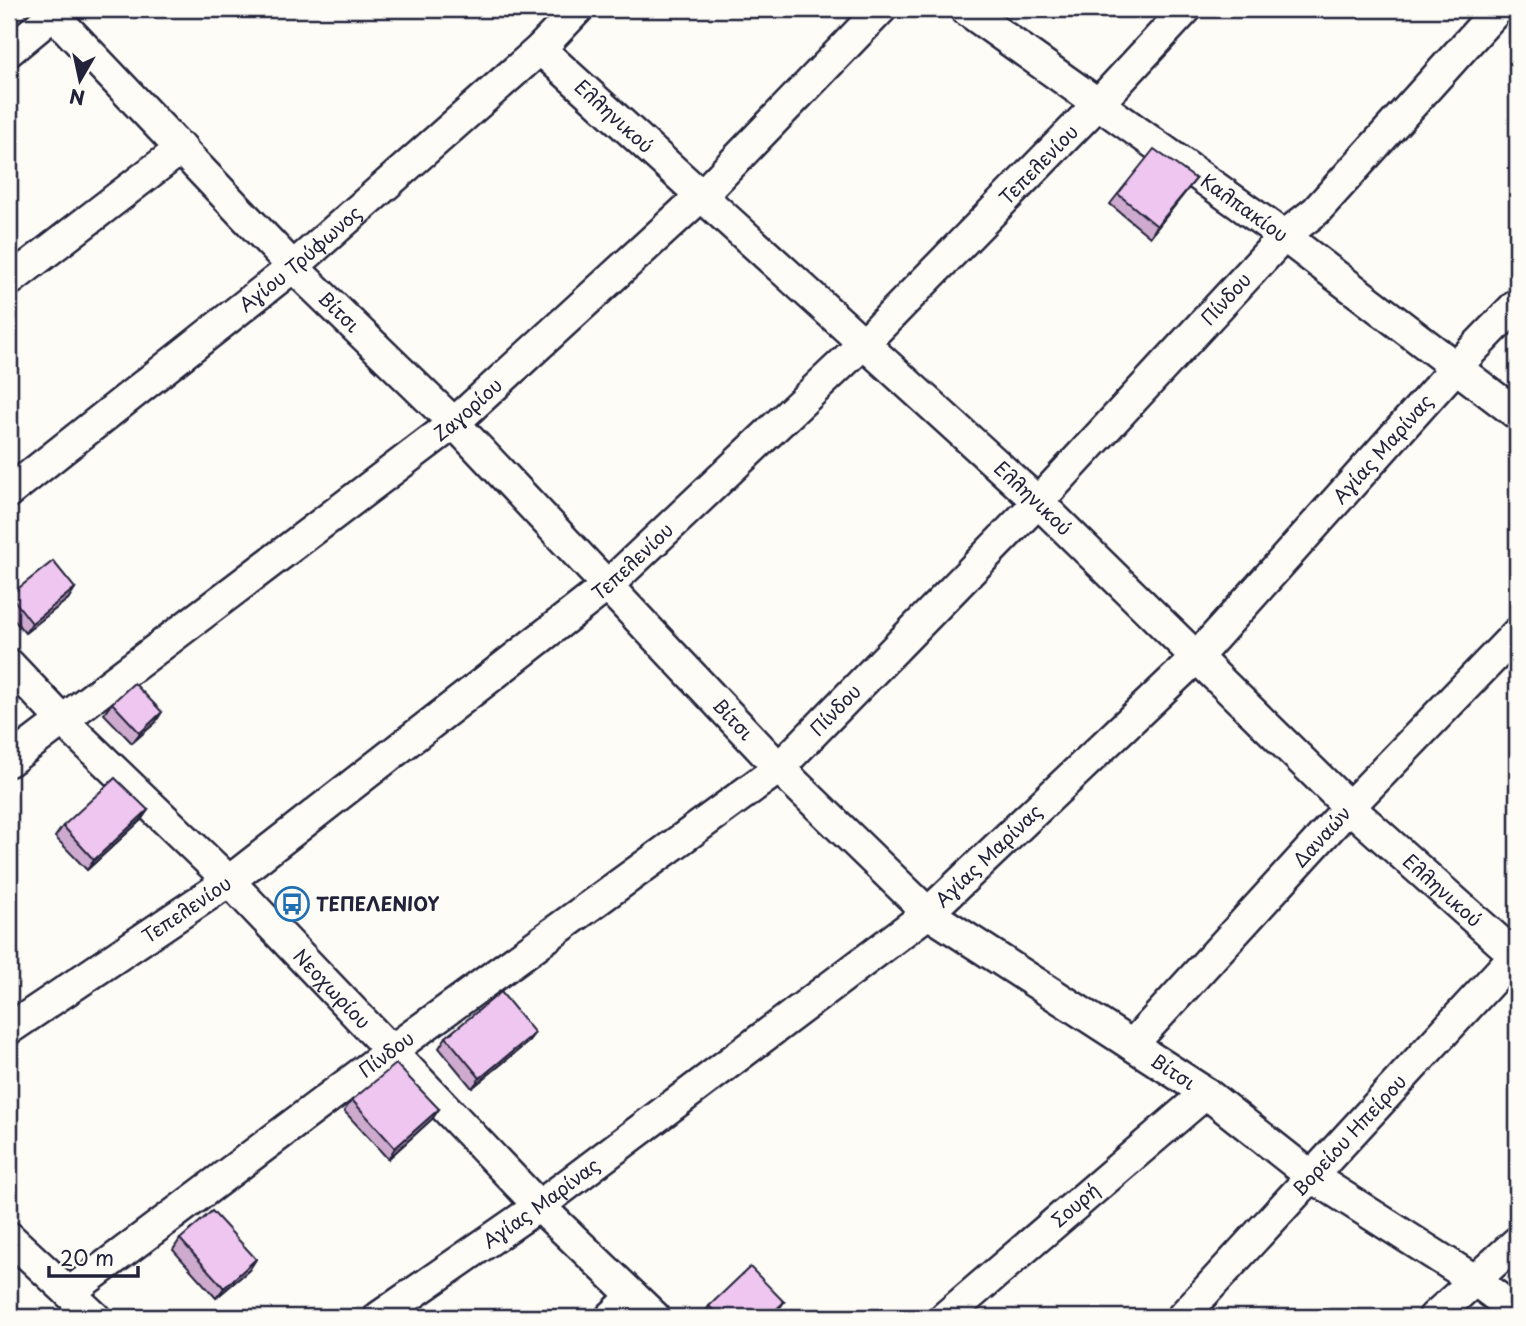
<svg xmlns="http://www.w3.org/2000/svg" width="1526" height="1326" viewBox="0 0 1526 1326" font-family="'Playpen Sans',sans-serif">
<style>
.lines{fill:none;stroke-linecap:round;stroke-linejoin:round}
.minor-casing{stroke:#22223b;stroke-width:35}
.minor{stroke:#fdfcf7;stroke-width:30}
.wall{fill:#cdaace;stroke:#22223b;stroke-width:2}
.shaded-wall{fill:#a78ba7;stroke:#22223b;stroke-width:2}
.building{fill:#eec6ef;stroke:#22223b;stroke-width:2}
.labels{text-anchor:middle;stroke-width:5;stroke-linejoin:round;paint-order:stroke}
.street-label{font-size:19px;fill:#22223b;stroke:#fdfcf7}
.poi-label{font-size:19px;font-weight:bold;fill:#22223b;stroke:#fdfcf7;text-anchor:start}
</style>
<rect width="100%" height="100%" fill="#fdfcf7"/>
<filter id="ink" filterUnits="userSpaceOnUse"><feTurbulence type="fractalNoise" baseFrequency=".0143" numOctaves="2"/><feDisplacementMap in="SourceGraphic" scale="14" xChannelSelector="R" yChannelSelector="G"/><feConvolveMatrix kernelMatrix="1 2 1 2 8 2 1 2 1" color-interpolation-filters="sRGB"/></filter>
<g filter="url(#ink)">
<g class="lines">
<!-- minor casing -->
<g class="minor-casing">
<g id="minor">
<path id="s1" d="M 48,9 L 293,267 L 454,423 L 779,768 L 928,913 L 1206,1093 L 1311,1176 L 1476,1281 L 1517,1312"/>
<path id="s2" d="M 965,9 L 1284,236 L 1517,414"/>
<path id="s3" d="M 540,49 L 1038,502 L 1349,807 L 1517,957"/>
<path d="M 9,51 L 60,9"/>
<path d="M 9,281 L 182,148"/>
<path id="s4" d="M 9,492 L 293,267 L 540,49 L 578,9"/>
<path id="s5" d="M 9,664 L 64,722 L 229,881 L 539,1206 L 655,1317"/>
<path id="s6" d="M 9,761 L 454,423 L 702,195 L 881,9"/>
<path id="s7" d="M 9,1029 L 229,881 L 607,586 L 865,342 L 1098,104 L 1186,9"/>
<path id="s8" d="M 1132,1045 L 1349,807 L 1517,633"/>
<path d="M 9,1237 L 95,1317"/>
<path id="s9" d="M 69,1293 L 392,1050 L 779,768 L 1038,502 L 1284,236 L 1316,211 L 1498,9"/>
<path id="s10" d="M 379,1317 L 539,1206 L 928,913 L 1195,659 L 1456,367 L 1517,304"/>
<path d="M 611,1317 L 633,1296"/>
<path id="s11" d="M 945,1317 L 1206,1093"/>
<path id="s12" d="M 1182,1317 L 1517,953"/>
<path d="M 1434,1317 L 1517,1242"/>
</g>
</g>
<!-- minor -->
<use href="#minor" class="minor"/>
</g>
<!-- wall -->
<path class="wall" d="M 1188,189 L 1150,237 L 1110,204 L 1118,194 Z
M 75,588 L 68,599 L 25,633 L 9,614 L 9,597 L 10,595 Z
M 112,703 L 155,723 L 132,743 L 104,714 Z
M 148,810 L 141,820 L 87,870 L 55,837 L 63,826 Z
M 446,1037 L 527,1043 L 472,1088 L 439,1048 Z
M 352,1100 L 439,1109 L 432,1119 L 388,1159 L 344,1111 Z
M 180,1239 L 256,1259 L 249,1270 L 216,1298 L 173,1250 Z
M 784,1302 L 772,1317 L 702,1317 L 709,1306 Z"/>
<!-- shaded-wall -->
<path class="shaded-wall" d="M 1196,179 L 1188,189 L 1150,237 L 1157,226 Z
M 75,588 L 68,599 L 25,633 L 32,623 Z
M 162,712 L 155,723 L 132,743 L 140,733 Z
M 148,810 L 141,820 L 87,870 L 94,860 Z
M 535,1033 L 527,1043 L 472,1088 L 480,1078 Z
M 439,1109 L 432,1119 L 388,1159 L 395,1148 Z
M 256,1259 L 249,1270 L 216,1298 L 224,1288 Z
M 784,1302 L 776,1313 L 772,1317 L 768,1317 Z"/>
<!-- building -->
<path class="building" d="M 1154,149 L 1196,179 L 1157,226 L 1118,194 Z
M 53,561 L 75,588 L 32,623 L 10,595 Z
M 134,683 L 162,712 L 140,733 L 112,703 Z
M 115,778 L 148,810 L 94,860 L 63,826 Z
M 501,992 L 535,1033 L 480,1078 L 446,1037 Z
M 396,1064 L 439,1109 L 395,1148 L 352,1100 Z
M 9,1122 L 17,1131 L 9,1138 Z
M 212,1211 L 256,1259 L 224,1288 L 180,1239 Z
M 9,1238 L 15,1244 L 9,1251 Z
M 750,1267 L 784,1302 L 768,1317 L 720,1317 L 709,1306 Z"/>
</g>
<!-- icons -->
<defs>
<g id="bus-ring" transform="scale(1.75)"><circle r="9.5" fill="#fdfcf7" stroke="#1f6fb2" stroke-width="1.5"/><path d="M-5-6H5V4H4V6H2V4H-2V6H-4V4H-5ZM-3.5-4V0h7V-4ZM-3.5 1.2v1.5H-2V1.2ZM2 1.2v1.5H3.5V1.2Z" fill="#1f6fb2"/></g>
</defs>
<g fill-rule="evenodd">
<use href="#bus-ring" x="292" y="904"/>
</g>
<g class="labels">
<!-- street labels -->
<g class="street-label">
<text dy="7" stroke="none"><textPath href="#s3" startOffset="100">Ελληνικού</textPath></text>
<text dy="7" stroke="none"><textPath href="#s7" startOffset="1348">Τεπελενίου</textPath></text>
<text dy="7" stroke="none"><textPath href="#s2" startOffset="343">Καλπακίου</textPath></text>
<text dy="7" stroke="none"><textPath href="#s4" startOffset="373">Αγίου Τρύφωνος</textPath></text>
<text dy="7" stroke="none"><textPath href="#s9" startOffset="1531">Πίνδου</textPath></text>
<text dy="7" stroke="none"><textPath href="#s1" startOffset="420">Βίτσι</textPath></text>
<text dy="7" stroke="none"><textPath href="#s6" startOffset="578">Ζαγορίου</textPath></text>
<text dy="7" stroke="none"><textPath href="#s10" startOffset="1332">Αγίας Μαρίνας</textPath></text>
<text dy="7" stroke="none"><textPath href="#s3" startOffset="667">Ελληνικού</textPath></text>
<text dy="7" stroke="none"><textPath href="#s7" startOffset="780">Τεπελενίου</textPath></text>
<text dy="7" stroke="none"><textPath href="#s9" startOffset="964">Πίνδου</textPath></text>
<text dy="7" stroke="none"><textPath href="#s1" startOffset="987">Βίτσι</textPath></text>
<text dy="7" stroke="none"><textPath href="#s8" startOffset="282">Δαναών</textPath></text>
<text dy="7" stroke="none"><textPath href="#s10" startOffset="765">Αγίας Μαρίνας</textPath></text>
<text dy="7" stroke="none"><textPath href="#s3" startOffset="1234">Ελληνικού</textPath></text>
<text dy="7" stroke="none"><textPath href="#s7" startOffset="214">Τεπελενίου</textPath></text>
<text dy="7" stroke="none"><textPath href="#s5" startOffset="458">Νεοχωρίου</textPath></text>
<text dy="7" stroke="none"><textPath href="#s9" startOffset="397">Πίνδου</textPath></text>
<text dy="7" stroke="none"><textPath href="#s1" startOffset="1554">Βίτσι</textPath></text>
<text dy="7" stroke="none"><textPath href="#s12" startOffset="247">Βορείου Ηπείρου</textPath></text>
<text dy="7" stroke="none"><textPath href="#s10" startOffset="198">Αγίας Μαρίνας</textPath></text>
<text dy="7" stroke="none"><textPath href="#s11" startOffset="172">Σουρή</textPath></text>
</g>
<!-- poi labels -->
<g class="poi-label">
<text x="316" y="911">ΤΕΠΕΛΕΝΙΟΥ</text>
</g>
</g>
<!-- margin -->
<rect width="1526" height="1326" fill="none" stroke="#fdfcf7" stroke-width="35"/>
<rect x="18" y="18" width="1491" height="1291" fill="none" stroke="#22223b" stroke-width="2.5" filter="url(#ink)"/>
<!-- north arrow -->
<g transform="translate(80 80) rotate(189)" stroke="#fdfcf7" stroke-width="5" paint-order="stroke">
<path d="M0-5L12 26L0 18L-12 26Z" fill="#22223b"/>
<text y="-10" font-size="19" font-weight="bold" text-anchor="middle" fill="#22223b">N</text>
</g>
<!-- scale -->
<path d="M49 1266v10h89v-10" fill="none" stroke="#22223b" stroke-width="3.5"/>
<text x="60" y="1266" font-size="21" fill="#22223b" stroke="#fdfcf7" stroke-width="5" paint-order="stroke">20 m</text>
</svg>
